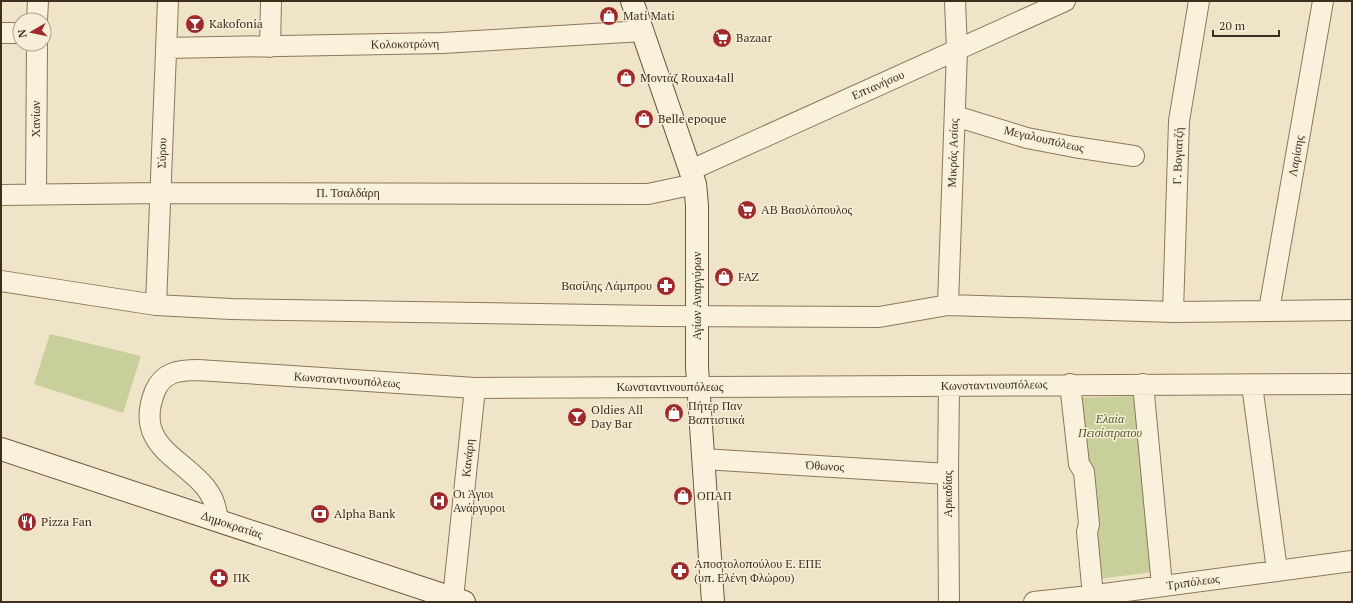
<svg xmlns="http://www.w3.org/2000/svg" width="1353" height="603" viewBox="0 0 1353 603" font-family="'PT Serif',serif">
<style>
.green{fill:#c9cf9b}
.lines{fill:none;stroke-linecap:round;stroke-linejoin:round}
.street-casing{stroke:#8d765c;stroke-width:22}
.secondary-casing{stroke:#6f573f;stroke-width:24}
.street{stroke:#faf1dc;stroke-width:20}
.secondary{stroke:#faf1dc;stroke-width:22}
.labels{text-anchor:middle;stroke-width:3;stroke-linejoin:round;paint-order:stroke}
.poi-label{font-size:12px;fill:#3d2e20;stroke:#f7eed8;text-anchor:start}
.street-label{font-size:12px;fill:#3d2e20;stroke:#f7eed8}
.park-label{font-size:12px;font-style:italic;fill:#4d5a26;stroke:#f7eed8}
</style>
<rect width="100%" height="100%" fill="#f0e4c8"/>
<!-- green -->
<path class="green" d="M 50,334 L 141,356 L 123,413 L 34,384 Z
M 1135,396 L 1154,572 L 1099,579 L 1078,398 Z"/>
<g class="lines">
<!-- street casing -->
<g class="street-casing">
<path id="street" d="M 37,20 L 38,1
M 1,33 L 20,33
M 270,47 L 271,1
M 166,48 L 442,43 L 643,31
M 955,116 L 1027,138 L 1074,147 L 1134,156
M 691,170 L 1065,1
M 36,194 L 37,44
M 1,195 L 160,193 L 648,194 L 695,184
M 1,281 L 156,305 L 231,309 L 657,316 L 879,317 L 948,305 L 1173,312 L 1352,310
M 156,305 L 168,1
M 948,305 L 957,50 L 955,1
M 1269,310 L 1323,1
M 1173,312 L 1179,121 L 1199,1
M 1070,384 L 1079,464 L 1084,472 L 1089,524 L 1087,532 L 1093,596
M 1143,384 L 1162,586
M 1252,385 L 1277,570
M 703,459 L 948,474
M 215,520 L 217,517 C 214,461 127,460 155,391 C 163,372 179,370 198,370 L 475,388 L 1352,384
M 453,598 L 475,388
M 949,602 L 948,474 L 949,387
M 1034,602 L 1089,596 L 1352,561"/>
</g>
<!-- secondary casing -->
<g class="secondary-casing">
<path id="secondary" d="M 632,1 L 695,184 L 697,205 L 697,367 L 713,602
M 1,449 L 464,602"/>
</g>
<!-- street -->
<use href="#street" class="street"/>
<!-- secondary -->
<use href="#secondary" class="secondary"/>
</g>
<!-- icons -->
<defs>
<g id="shop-disc" transform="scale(1)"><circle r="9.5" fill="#9e2a2b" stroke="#f7eed8"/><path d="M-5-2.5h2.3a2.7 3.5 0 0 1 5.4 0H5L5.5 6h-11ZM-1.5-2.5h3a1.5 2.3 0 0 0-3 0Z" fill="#fff"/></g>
<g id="bar-disc" transform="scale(1)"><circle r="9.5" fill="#9e2a2b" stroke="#f7eed8"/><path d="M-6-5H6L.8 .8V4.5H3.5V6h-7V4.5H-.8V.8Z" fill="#fff"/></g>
<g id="supermarket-disc" transform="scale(1)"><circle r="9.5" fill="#9e2a2b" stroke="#f7eed8"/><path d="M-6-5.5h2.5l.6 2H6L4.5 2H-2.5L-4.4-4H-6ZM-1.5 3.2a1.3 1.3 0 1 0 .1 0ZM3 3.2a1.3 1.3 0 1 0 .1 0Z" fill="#fff"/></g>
<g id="pharmacy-disc" transform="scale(1)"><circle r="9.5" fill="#9e2a2b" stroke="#f7eed8"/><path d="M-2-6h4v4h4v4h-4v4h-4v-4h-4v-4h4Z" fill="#fff"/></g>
<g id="hospital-disc" transform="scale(1)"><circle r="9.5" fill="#9e2a2b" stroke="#f7eed8"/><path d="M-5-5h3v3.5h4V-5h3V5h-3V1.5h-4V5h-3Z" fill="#fff"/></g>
<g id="bank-disc" transform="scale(1)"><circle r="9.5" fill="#9e2a2b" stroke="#f7eed8"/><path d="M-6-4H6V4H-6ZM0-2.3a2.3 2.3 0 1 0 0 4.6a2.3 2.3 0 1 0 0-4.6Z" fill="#fff"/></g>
<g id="restaurant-disc" transform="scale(1)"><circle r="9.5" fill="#9e2a2b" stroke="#f7eed8"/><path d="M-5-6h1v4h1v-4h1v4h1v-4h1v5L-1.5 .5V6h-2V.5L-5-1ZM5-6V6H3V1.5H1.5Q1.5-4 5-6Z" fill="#fff"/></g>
</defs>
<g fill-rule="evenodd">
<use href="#shop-disc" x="609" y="16"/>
<use href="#bar-disc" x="195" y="24"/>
<use href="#supermarket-disc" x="722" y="38"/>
<use href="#shop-disc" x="626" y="78"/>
<use href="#shop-disc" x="644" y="119"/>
<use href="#supermarket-disc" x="747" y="210"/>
<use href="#shop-disc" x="724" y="277"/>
<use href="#pharmacy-disc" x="666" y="286"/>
<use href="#shop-disc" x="674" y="413"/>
<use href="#bar-disc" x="577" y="417"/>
<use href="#shop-disc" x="683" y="496"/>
<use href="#hospital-disc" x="439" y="501"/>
<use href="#bank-disc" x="320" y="514"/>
<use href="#restaurant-disc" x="27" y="522"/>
<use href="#pharmacy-disc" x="680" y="571"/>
<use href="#pharmacy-disc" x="219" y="578"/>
</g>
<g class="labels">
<!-- poi labels -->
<g class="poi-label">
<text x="623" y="20">Mati Mati</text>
<text x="209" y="28">Kakofonia</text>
<text x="736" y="42">Bazaar</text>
<text x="640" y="82">Μοντάζ Rouxa4all</text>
<text x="658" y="123">Belle epoque</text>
<text x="761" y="214">ΑΒ Βασιλόπουλος</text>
<text x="738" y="281">FAZ</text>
<text x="652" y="290" text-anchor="end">Βασίλης Λάμπρου</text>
<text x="688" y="410">Πήτερ Παν<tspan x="688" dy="14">Βαπτιστικά</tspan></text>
<text x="591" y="414">Oldies All<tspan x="591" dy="14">Day Bar</tspan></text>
<text x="453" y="498">Οι Άγιοι<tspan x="453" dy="14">Ανάργυροι</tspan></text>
<text x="697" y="500">ΟΠΑΠ</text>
<text x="334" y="518">Alpha Bank</text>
<text x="41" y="526">Pizza Fan</text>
<text x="694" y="568">Αποστολοπούλου Ε. ΕΠΕ<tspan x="694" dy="14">(υπ. Ελένη Φλώρου)</tspan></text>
<text x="233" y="582">ΠΚ</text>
</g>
<!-- street labels -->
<g class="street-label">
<text transform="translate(405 44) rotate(-1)" y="4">Κολοκοτρώνη</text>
<text transform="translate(878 85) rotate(-24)" y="4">Επτανήσου</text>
<text transform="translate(36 119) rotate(-90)" y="4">Χανίων</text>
<text transform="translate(1044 139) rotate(13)" y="4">Μεγαλουπόλεως</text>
<text transform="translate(162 153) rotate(-88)" y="4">Σύρου</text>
<text transform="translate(953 153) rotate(-88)" y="4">Μικράς Ασίας</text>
<text transform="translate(1178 156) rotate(-88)" y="4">Γ. Βογιατζή</text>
<text transform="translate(1296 156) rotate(-80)" y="4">Λαρίσης</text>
<text x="348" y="197">Π. Τσαλδάρη</text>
<text transform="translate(697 296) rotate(-90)" y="4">Αγίων Αναργύρων</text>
<text transform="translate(347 380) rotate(4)" y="4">Κωνσταντινουπόλεως</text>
<text transform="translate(994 385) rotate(-1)" y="4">Κωνσταντινουπόλεως</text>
<text x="670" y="391">Κωνσταντινουπόλεως</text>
<text transform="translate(468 458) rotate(-84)" y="4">Κανάρη</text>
<text transform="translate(825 466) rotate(3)" y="4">Όθωνος</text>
<text transform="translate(948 494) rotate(-90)" y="4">Αρκαδίας</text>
<text transform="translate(232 525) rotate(18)" y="4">Δημοκρατίας</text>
<text transform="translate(1193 582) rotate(-8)" y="4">Τριπόλεως</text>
</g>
<!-- park labels -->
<g class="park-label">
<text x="1110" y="423">Ελαία<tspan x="1110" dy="14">Πεισίστρατου</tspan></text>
</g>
</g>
<!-- border -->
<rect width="1353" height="603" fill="none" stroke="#3d2e20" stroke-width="4"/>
<!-- north arrow -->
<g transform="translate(32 32) rotate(261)"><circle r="19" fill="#f7eed8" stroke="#ada18e"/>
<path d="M0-3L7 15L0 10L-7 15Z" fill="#9e2a2b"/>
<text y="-6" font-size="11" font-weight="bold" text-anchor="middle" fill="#3d2e20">N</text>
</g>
<!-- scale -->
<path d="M1213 30v6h66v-6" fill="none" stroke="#3d2e20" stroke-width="2"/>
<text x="1219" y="30" font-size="12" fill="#3d2e20" stroke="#f7eed8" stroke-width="3" paint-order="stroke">20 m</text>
</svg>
